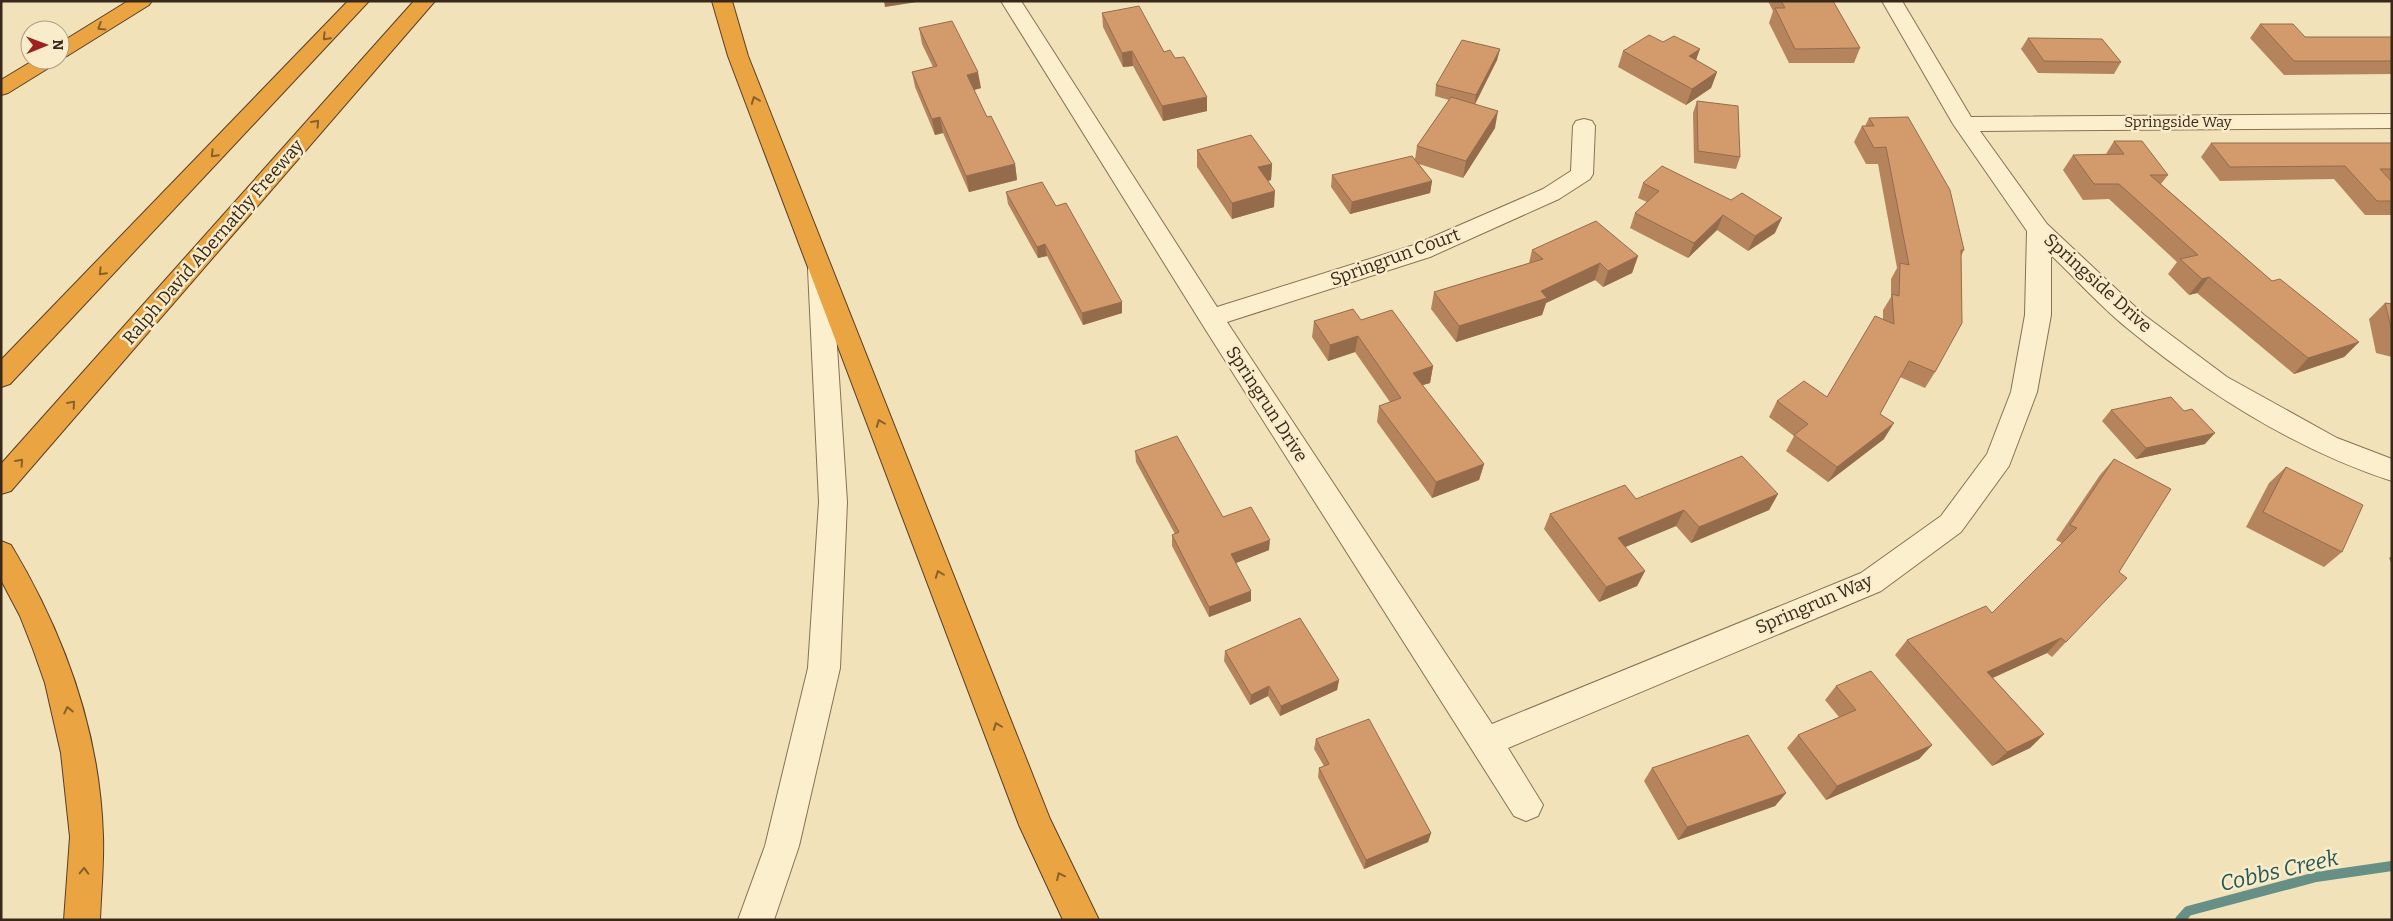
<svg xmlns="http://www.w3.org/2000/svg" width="2393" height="921" viewBox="0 0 2393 921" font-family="Bitter,serif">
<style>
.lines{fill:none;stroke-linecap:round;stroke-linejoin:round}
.stream{stroke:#668f86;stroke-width:10}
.minor-casing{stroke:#897153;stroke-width:2}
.highway-casing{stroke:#563f28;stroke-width:2}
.minor{fill:#fcefcd;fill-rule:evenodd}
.highway{fill:#eaa441;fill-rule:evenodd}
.wall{fill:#b5845d}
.shaded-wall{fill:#946c4c}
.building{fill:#d39a6c;stroke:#946c4c}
.oneway{stroke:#88602b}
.labels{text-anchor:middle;stroke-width:5;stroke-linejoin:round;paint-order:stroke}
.far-street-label{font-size:15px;fill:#372819;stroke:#f8ecca}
.street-label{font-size:18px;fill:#372819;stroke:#f8ecca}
.near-water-label{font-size:22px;font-style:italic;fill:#275856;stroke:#f8ecca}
</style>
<rect width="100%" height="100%" fill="#f1e2ba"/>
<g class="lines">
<!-- stream -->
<path class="stream" d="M 2180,920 L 2188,911 L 2316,877 L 2392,866"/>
<!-- minor casing -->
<g class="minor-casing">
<path id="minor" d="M 1001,1 L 1021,1 L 1217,307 L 1414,245 L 1543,189 L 1571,171 L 1573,126 L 1576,121 L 1584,119 L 1592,121 L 1595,126 L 1593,174 L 1590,179 L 1559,199 L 1430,257 L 1227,322 L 1492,724 L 1861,573 L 1941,516 L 1987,454 L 2011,392 L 2025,315 L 2027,231 L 1953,124 L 1882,1 L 1902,1 L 1971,117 L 2392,114 L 2392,128 L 1980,131 L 2047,224 L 2144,315 L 2227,377 L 2337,438 L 2392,459 L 2392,481 C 2294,449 2206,393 2127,328 C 2100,306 2076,279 2051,255 L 2051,315 L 2037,392 L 2009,466 L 1961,532 L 1881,591 L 1508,748 L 1543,805 L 1538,816 L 1526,821 L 1514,816 L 1202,324 Z
M 820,261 L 829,263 L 832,269 L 847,502 L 840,668 L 799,846 L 774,920 L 738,920 L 765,846 L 808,668 L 819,502 L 808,269 L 811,263 Z"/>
</g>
<!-- highway casing -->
<g class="highway-casing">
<path id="highway" d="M 128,1 L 152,1 L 149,5 L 67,56 L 60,58 L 60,43 Z
M 348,1 L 369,1 L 10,384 L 1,387 L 1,360 Z
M 414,1 L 435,1 L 11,491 L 1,494 L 1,464 Z
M 712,1 L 732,1 L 748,56 L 1050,819 L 1099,920 L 1063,920 L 1019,825 L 728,56 Z
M 34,60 L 58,60 L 55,64 L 8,93 L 1,95 L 1,80 Z
M 1,541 L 11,545 C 64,633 100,732 103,836 C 104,864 101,892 100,920 L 64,920 L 70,837 L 61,753 L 45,683 L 33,649 L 20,616 L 1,580 Z"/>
</g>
<!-- minor -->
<use href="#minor" class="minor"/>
<!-- highway -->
<use href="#highway" class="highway"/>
</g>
<!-- wall -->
<path class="wall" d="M 1768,1 L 1833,1 L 1860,48 L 1854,63 L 1789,63 L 1769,23 L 1773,11 Z
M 1102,13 L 1175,58 L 1207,111 L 1163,121 L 1133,66 L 1123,67 L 1103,27 Z
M 2260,24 L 2305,37 L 2392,37 L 2392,74 L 2284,75 L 2250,38 Z
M 919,28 L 981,88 L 974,90 L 987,117 L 1015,164 L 1017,180 L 969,192 L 943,133 L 935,135 L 915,87 L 912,72 L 933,67 L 922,44 Z
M 2028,38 L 2121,62 L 2114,74 L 2038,73 L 2021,49 Z
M 1500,49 L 1497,60 L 1475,104 L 1495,128 L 1463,178 L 1419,164 L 1432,181 L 1430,193 L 1350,214 L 1331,187 L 1332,175 L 1415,159 L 1417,146 L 1449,100 L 1435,96 L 1436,85 Z
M 1623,51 L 1696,60 L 1717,72 L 1711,88 L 1686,105 L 1618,67 Z
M 1697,101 L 1740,157 L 1736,169 L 1694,163 L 1693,113 Z
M 1869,118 L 1964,250 L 1961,256 L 1935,372 L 1925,388 L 1900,377 L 1880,414 L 1884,439 L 1828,482 L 1786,451 L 1794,436 L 1769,417 L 1777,401 L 1827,397 L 1883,320 L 1883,310 L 1891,297 L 1891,279 L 1897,268 L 1878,164 L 1866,164 L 1854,142 L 1862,126 L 1865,126 Z
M 2114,141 L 2168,175 L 2161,184 L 2272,281 L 2359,342 L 2344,357 L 2294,374 L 2197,293 L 2189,295 L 2168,274 L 2177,262 L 2109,199 L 2083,200 L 2063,170 L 2073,155 L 2106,154 Z
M 2211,143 L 2392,143 L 2392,215 L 2365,215 L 2334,179 L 2220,181 L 2201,157 Z
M 1197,150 L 1272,164 L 1271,180 L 1268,181 L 1274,207 L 1232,219 L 1197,167 Z
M 1643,183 L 1775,233 L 1748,251 L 1717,230 L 1688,258 L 1630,228 L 1635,213 L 1647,202 L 1638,198 Z
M 1006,192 L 1056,206 L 1122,313 L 1083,325 L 1047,256 L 1038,258 L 1008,204 Z
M 1532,250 L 1638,256 L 1632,273 L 1603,287 L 1595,280 L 1546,303 L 1542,315 L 1456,342 L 1431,309 L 1434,292 L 1529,263 Z
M 2385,303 L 2392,304 L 2392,357 L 2376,353 L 2369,319 Z
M 1361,320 L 1433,366 L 1430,383 L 1422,385 L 1484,464 L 1479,480 L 1432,498 L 1377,422 L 1379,406 L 1390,402 L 1355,352 L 1328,361 L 1312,337 L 1314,321 Z
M 2111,410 L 2205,444 L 2136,459 L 2102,421 Z
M 1135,451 L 1223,517 L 1269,550 L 1236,563 L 1251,601 L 1209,617 L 1172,546 L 1172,535 L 1175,534 L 1136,462 Z
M 2114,459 L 2066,642 L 2052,657 L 2047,653 L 1993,678 L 2044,734 L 2030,748 L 1992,766 L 1895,655 L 1907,640 L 1992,613 L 2062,543 L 2056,540 L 2100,475 Z
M 2286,467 L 2342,552 L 2324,567 L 2246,527 L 2269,483 Z
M 1778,494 L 1769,510 L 1691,543 L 1676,526 L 1625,547 L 1645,571 L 1637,586 L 1599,602 L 1544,529 L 1550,514 L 1636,499 Z
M 2392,556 L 2392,565 L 2389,558 Z
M 1225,651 L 1339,680 L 1337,690 L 1280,716 L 1268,696 L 1250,705 L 1224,661 Z
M 1836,686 L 1932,745 L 1919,759 L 1826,800 L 1787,748 L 1798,735 L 1839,717 L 1825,700 Z
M 1316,739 L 1431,833 L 1428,842 L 1364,869 L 1318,777 L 1319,768 L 1324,766 L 1314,749 Z
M 1652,768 L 1786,793 L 1775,806 L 1678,840 L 1644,781 Z"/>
<!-- shaded-wall -->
<path class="shaded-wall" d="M 884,1 L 917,1 L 917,2 L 885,7 Z
M 1500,49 L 1497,60 L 1474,106 L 1476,95 Z
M 1700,49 L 1694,66 L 1689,56 Z
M 1132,51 L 1133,66 L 1123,67 L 1122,53 Z
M 978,72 L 981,88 L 970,91 L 967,75 Z
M 1717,72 L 1711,88 L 1686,105 L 1692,89 Z
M 1207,97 L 1207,111 L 1163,121 L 1162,106 Z
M 1498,111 L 1495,128 L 1463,178 L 1466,161 Z
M 940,117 L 943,133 L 935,135 L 932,119 Z
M 1015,164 L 1017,180 L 969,192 L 966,176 Z
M 1272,164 L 1271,180 L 1258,184 L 1258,167 Z
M 1432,181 L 1430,193 L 1350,214 L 1352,202 Z
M 1275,191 L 1274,207 L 1232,219 L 1232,203 Z
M 1723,215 L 1717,230 L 1688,258 L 1694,243 Z
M 1782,218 L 1775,233 L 1748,251 L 1755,236 Z
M 1045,244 L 1047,256 L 1038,258 L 1037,247 Z
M 1638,256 L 1632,273 L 1603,287 L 1608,271 Z
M 1600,263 L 1595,280 L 1546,303 L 1542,315 L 1456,342 L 1459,326 L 1541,291 Z
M 2209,277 L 2197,293 L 2189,295 L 2202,279 Z
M 1122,302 L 1122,313 L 1083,325 L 1082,313 Z
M 1358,336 L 1355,352 L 1328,361 L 1330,345 Z
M 2359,342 L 2344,357 L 2294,374 L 2308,358 Z
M 1433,366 L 1430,383 L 1410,389 L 1413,373 Z
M 1894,423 L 1884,439 L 1828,482 L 1837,467 Z
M 2215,433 L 2205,444 L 2136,459 L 2146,448 Z
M 1484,464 L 1479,480 L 1432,498 L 1436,482 Z
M 1778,494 L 1769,510 L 1691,543 L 1699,527 Z
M 1684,510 L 1676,526 L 1611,553 L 1618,538 Z
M 1270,540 L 1269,550 L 1231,565 L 1231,554 Z
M 1645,571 L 1637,586 L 1599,602 L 1606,587 Z
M 1251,591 L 1251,601 L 1209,617 L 1209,607 Z
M 2061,638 L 2047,653 L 1974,686 L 1987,672 Z
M 1339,680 L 1337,690 L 1280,716 L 1281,706 Z
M 1269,686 L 1268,696 L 1250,705 L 1251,695 Z
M 2044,734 L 2030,748 L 1992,766 L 2007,752 Z
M 1932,745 L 1919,759 L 1826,800 L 1837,786 Z
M 1786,793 L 1775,806 L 1678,840 L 1687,827 Z
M 1431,833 L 1428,842 L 1364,869 L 1366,860 Z"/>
<!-- building -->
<path class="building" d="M 1781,1 L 1833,1 L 1860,48 L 1795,49 L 1775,8 L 1785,8 Z
M 1139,6 L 1164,52 L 1170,50 L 1175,58 L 1184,57 L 1207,97 L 1162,106 L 1132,51 L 1122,53 L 1102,13 Z
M 952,21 L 978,72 L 967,75 L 987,117 L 991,116 L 1015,164 L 966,176 L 940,117 L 932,119 L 912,72 L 937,66 L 919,28 Z
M 2260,24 L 2293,24 L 2305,37 L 2392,37 L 2392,61 L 2294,61 Z
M 1649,35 L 1663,42 L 1674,36 L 1700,49 L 1689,56 L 1717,72 L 1692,89 L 1623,51 Z
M 2028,38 L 2102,39 L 2121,62 L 2044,61 Z
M 1462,40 L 1500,49 L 1476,95 L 1436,85 Z
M 1451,97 L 1498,111 L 1466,161 L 1417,146 Z
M 1697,101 L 1738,106 L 1740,157 L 1698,151 Z
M 1908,117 L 1950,190 L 1964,250 L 1961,250 L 1962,323 L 1935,372 L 1909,361 L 1880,414 L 1894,423 L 1837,467 L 1794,435 L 1808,424 L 1777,401 L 1804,381 L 1827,397 L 1875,316 L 1894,324 L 1892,294 L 1899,296 L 1900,263 L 1909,265 L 1886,147 L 1874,148 L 1862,126 L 1874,126 L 1869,118 Z
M 1251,135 L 1272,164 L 1258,167 L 1275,191 L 1232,203 L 1197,150 Z
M 2114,141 L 2142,141 L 2168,175 L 2150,175 L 2272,281 L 2280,279 L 2359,342 L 2308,358 L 2209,277 L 2202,279 L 2180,259 L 2198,255 L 2119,184 L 2094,184 L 2073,155 L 2124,154 Z
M 2211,143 L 2392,143 L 2392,169 L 2380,169 L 2392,182 L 2392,201 L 2377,201 L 2345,166 L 2230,167 Z
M 1412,156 L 1432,181 L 1352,202 L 1332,175 Z
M 1662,166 L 1731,200 L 1742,193 L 1782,218 L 1755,236 L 1723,215 L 1694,243 L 1635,213 L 1659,191 L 1643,183 Z
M 1042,182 L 1056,206 L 1066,203 L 1122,302 L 1082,313 L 1045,244 L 1037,247 L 1006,192 Z
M 1596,221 L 1638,256 L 1608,271 L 1600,263 L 1541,291 L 1547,298 L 1459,326 L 1434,292 L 1543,259 L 1532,250 Z
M 2385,303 L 2392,304 L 2392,331 Z
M 1353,309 L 1361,320 L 1392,310 L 1433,366 L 1413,373 L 1484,464 L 1436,482 L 1379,406 L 1401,398 L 1358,336 L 1330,345 L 1314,321 Z
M 2171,397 L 2184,411 L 2192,409 L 2215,433 L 2146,448 L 2111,410 Z
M 1177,436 L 1223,517 L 1251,507 L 1270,540 L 1231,554 L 1251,591 L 1209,607 L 1172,535 L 1179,532 L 1135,451 Z
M 1742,456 L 1778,494 L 1699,527 L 1684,510 L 1618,538 L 1645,571 L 1606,587 L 1550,514 L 1625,485 L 1636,499 Z
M 2114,459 L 2171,489 L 2119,572 L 2127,578 L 2066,642 L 2061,638 L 1987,672 L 2044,734 L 2007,752 L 1907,640 L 1986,606 L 1992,613 L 2077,528 L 2070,525 Z
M 2286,467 L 2363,505 L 2342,552 L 2263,512 Z
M 1300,618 L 1339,680 L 1281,706 L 1269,686 L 1251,695 L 1225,651 Z
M 1871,671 L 1932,745 L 1837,786 L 1798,735 L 1856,710 L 1836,686 Z
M 1369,719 L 1431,833 L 1366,860 L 1319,768 L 1329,764 L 1316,739 Z
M 1748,735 L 1786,793 L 1687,827 L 1652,768 Z"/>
<!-- one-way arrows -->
<defs><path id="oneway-chevron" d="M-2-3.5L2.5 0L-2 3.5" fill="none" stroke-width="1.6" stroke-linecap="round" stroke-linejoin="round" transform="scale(1.25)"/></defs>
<g class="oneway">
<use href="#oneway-chevron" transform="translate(101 27) rotate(148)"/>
<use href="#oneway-chevron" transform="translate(326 37) rotate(134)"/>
<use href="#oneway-chevron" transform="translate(755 100) rotate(-111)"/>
<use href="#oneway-chevron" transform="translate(316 123) rotate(-48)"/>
<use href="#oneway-chevron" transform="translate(214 154) rotate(134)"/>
<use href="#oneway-chevron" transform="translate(102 272) rotate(134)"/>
<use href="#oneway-chevron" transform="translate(72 404) rotate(-49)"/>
<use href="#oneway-chevron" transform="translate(880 423) rotate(-111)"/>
<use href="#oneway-chevron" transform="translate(20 462) rotate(-48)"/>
<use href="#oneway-chevron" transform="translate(939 574) rotate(-111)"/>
<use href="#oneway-chevron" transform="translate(68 710) rotate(-102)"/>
<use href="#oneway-chevron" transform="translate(997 726) rotate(-111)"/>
<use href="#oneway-chevron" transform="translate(84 871) rotate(-88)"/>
<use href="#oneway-chevron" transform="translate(1060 876) rotate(-116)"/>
</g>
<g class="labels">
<!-- far-street labels -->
<g class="far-street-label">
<text x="2178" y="127">Springside Way</text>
</g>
<!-- street labels -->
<g class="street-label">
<text transform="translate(213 242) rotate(-49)" y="6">Ralph David Abernathy Freeway</text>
<text transform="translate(1395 257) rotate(-20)" y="6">Springrun Court</text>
<text transform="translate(2098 283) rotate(42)" y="6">Springside Drive</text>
<text transform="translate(1267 404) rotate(57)" y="6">Springrun Drive</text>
<text transform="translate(1814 604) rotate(-23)" y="6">Springrun Way</text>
</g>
<!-- near-water labels -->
<g class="near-water-label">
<text transform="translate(2279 870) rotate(-13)" y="8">Cobbs Creek</text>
</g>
</g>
<!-- border -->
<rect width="2393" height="921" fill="none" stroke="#372819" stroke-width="5"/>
<!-- north arrow -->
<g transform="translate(45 45) rotate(89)"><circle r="24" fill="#f8ecca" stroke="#ab9e83"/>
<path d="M0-4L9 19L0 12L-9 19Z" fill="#9d211e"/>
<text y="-8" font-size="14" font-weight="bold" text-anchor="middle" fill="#372819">N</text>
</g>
</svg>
